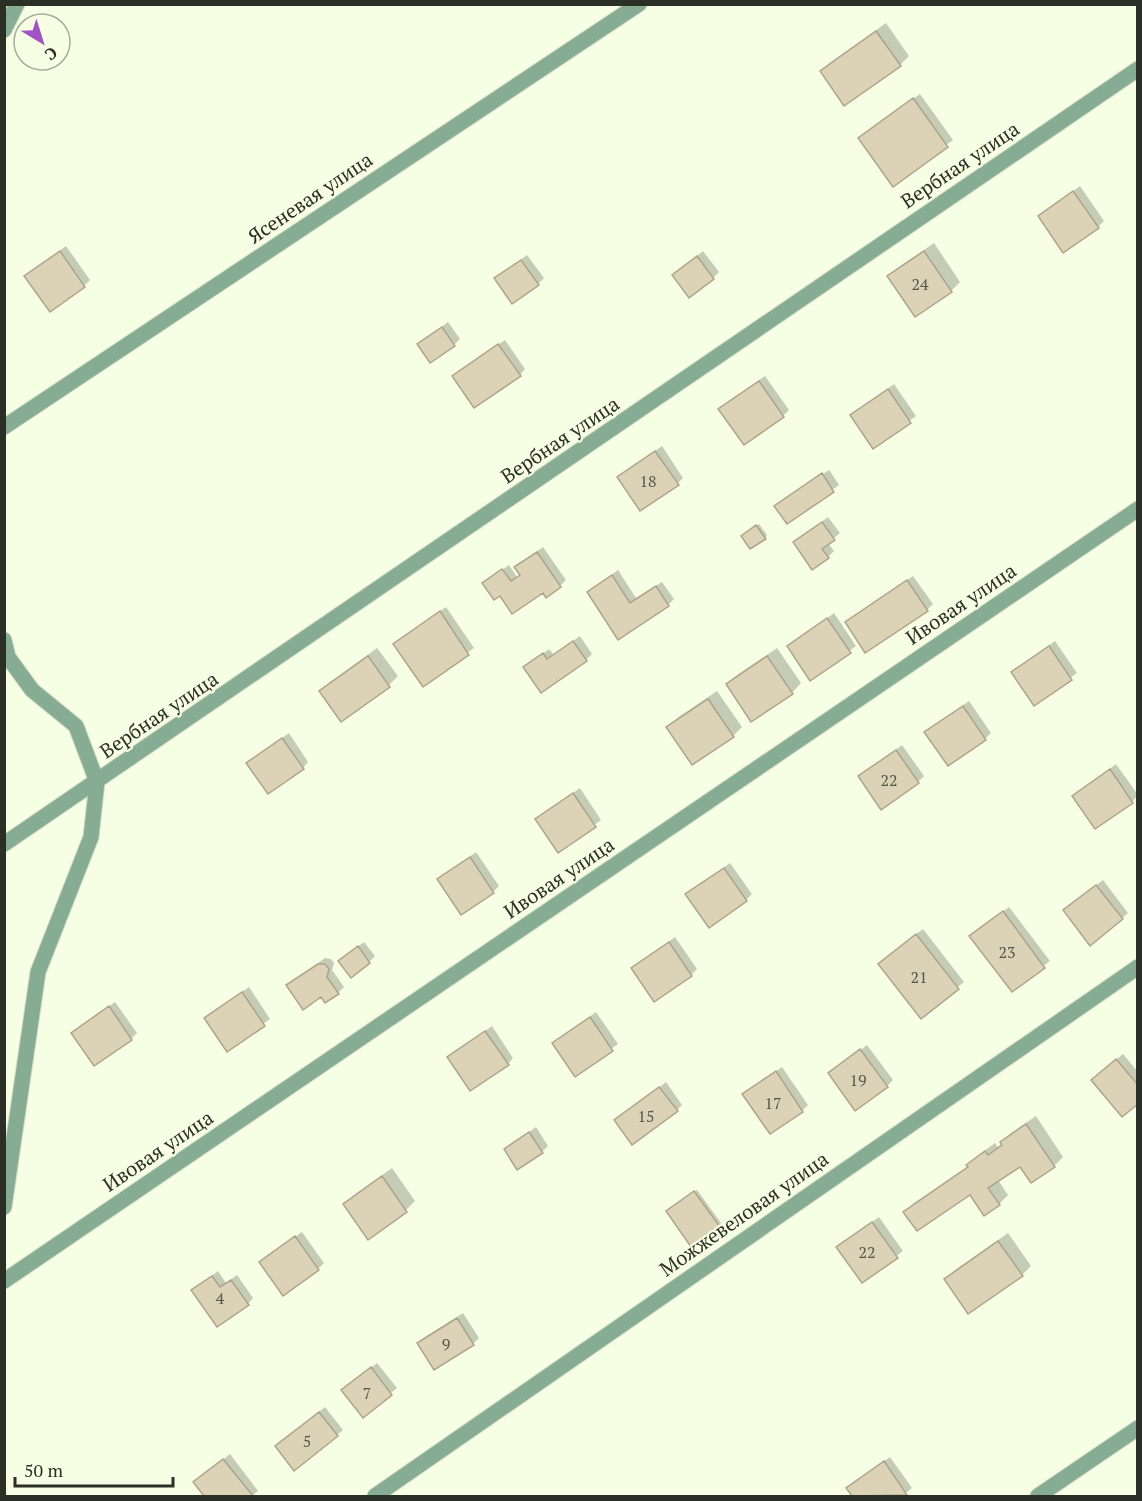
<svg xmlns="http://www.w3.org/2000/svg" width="1142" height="1501" viewBox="0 0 1142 1501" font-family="'PT Serif',serif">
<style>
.shadow{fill:#0003}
.building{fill:#dcd2b8;stroke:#ada48b;stroke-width:1.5}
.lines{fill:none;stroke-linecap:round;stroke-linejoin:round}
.minor-casing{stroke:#d1dac2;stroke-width:17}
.minor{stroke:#86ac93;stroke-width:15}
.labels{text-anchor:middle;stroke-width:4.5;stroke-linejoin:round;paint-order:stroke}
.number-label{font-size:16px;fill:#57584a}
.street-label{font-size:20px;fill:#2b2f25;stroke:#f6ffe4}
</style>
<rect width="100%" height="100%" fill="#f6ffe4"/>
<!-- shadow -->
<path class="shadow" d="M 886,23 L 909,56 L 900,65 L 845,104 L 821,71 L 831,62 Z
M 920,94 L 953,140 L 893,185 L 860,138 Z
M 1080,186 L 1104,221 L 1098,227 L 1046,211 Z
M 934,243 L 960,282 L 951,291 L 889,276 L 899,267 Z
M 66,246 L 90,280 L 84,286 L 26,276 Z
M 703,251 L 719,272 L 713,278 L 674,275 Z
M 527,255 L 544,278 L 538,284 L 502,273 Z
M 448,322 L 460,339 L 454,345 L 419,344 Z
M 505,340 L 525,369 L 520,375 L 460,371 Z
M 765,376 L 789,410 L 783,416 L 726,403 Z
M 894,384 L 916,416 L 874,447 L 852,415 Z
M 662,446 L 683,478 L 678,483 L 619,477 Z
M 828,468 L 839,485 L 787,522 L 776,506 L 829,470 Z
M 828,517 L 840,533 L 828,543 L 834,551 L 828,557 L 795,542 Z
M 759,524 L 767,535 L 765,538 L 746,534 Z
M 543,547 L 566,580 L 560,586 L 543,591 L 490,578 L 509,565 L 517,577 L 521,574 L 516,567 Z
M 618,570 L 636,598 L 662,582 L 674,599 L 668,605 L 618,638 L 588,592 Z
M 913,576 L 933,604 L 927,610 L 847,623 Z
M 446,607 L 474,648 L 423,685 L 395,644 Z
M 834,613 L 856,646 L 811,679 L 789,646 Z
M 580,636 L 592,654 L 586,660 L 525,668 L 549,649 L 554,655 Z
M 1055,641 L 1077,673 L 1034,704 L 1012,672 Z
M 377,648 L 398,676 L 389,685 L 321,691 L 330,682 Z
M 777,648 L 801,683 L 792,693 L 727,684 L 737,675 Z
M 717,691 L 742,727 L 733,736 L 668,727 L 677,718 Z
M 969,701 L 991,733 L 985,739 L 932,727 Z
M 289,733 L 308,762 L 303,768 L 248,763 Z
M 902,745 L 924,776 L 918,782 L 860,776 Z
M 1116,764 L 1138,795 L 1132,802 L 1074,796 Z
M 580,788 L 601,820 L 559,851 L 537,819 Z
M 476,852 L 499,886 L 493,892 L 439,879 Z
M 730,863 L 752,894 L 746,900 L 687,894 Z
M 1103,880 L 1128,913 L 1122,918 L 1070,905 Z
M 1009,907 L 1050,961 L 1012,990 L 977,931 Z
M 923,929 L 964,982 L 921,1017 L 885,958 Z
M 675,937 L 697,969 L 691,975 L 632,969 Z
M 364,942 L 375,956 L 369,962 L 346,955 Z
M 325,958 L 331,959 L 334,963 L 332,970 L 344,987 L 338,993 L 321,995 L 294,980 Z
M 249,987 L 270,1019 L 228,1050 L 212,1013 Z
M 115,1002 L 137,1033 L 131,1039 L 73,1033 Z
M 596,1012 L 618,1044 L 575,1075 L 554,1043 Z
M 492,1026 L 513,1058 L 508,1064 L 455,1052 Z
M 867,1045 L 893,1080 L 887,1086 L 830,1073 Z
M 1123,1054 L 1138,1072 L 1138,1102 L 1099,1074 Z
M 782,1067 L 808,1105 L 802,1111 L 744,1094 Z
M 666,1082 L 682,1105 L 677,1110 L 616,1120 Z
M 1036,1116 L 1063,1157 L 1054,1166 L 1020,1165 L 998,1180 L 1008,1195 L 999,1204 L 970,1193 L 905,1212 L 914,1203 L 968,1166 L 977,1156 L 995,1143 L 998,1147 L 1011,1133 Z
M 536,1127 L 548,1146 L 542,1152 L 506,1149 Z
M 392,1168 L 415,1201 L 406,1210 L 368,1237 L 345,1204 L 354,1195 Z
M 697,1190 L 721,1223 L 719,1226 L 670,1209 Z
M 879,1217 L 903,1251 L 862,1281 L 838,1247 Z
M 302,1232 L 324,1263 L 318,1269 L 267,1256 Z
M 1008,1233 L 1031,1266 L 1022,1275 L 946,1279 L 955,1270 Z
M 218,1271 L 226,1283 L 237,1275 L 253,1298 L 248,1304 L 193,1290 Z
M 463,1313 L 479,1338 L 473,1344 L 419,1343 L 425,1337 Z
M 377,1363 L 397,1388 L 363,1416 L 349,1385 Z
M 325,1407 L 343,1430 L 337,1435 L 283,1440 Z
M 230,1454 L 258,1491 L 252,1496 L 206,1496 L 195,1482 Z
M 890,1457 L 912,1488 L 902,1496 L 853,1496 L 847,1488 Z"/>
<!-- building -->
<path class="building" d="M 876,31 L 901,66 L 844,106 L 820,71 Z
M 913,98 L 948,147 L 893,187 L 858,138 Z
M 1073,191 L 1099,228 L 1063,253 L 1038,216 Z
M 60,251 L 85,287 L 50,312 L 24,276 Z
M 924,251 L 952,292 L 915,317 L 887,276 Z
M 697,256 L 714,279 L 689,298 L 672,275 Z
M 521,260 L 539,285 L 512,304 L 494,278 Z
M 442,327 L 455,346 L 430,363 L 417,344 Z
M 498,344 L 521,376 L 474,408 L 452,376 Z
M 759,381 L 784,417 L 744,445 L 718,409 Z
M 888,389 L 911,423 L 873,449 L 850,415 Z
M 655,451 L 679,485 L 640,511 L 617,477 Z
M 822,473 L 834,492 L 787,524 L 774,506 Z
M 822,522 L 835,540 L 822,549 L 829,558 L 812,570 L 793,542 Z
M 756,525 L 766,539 L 750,549 L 741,536 Z
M 537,552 L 561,587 L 546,598 L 543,593 L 512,614 L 500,596 L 494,600 L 482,583 L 502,569 L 511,581 L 520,575 L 514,567 Z
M 612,575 L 630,603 L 656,586 L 669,606 L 618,640 L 587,592 Z
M 907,580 L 928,611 L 865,653 L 845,622 Z
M 440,611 L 469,655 L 423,687 L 393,644 Z
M 827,618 L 851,653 L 810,681 L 787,646 Z
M 573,641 L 587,661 L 541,693 L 523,667 L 543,653 L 547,659 Z
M 1049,646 L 1072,680 L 1034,706 L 1011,672 Z
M 368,656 L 390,687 L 341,722 L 319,691 Z
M 767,656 L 793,694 L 751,722 L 726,684 Z
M 708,699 L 734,737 L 692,765 L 666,727 Z
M 963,706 L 986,740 L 948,766 L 924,732 Z
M 282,738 L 304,769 L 268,794 L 246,763 Z
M 896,750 L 919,783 L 881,810 L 858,776 Z
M 1110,769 L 1133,803 L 1095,829 L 1072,796 Z
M 573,793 L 596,827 L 558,853 L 535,819 Z
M 470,857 L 494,893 L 461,915 L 437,879 Z
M 724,868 L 747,901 L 709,928 L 685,894 Z
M 1096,885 L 1123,919 L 1090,946 L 1063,910 Z
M 1003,911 L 1045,968 L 1012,992 L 969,936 Z
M 916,934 L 959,989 L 921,1019 L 878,964 Z
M 669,942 L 692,976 L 654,1002 L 631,968 Z
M 358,946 L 370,963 L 351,978 L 338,961 Z
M 318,964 L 325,964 L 329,969 L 327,977 L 339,994 L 325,1003 L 321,997 L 303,1010 L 286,985 Z
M 242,992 L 265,1026 L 227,1052 L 204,1018 Z
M 109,1006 L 132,1040 L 94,1066 L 71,1033 Z
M 590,1017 L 613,1051 L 575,1077 L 552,1043 Z
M 485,1031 L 509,1065 L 470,1091 L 447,1057 Z
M 860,1049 L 888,1087 L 855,1111 L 828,1073 Z
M 1116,1059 L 1138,1085 L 1138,1104 L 1122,1117 L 1091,1080 Z
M 776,1071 L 803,1112 L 770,1134 L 742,1094 Z
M 659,1087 L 678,1111 L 632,1145 L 614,1120 Z
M 1026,1124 L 1055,1167 L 1031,1183 L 1020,1167 L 988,1188 L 1000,1205 L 984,1216 L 970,1195 L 917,1231 L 903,1212 L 968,1167 L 966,1165 L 985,1151 L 988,1155 L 1002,1145 L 1000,1142 Z
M 529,1132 L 543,1153 L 517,1170 L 504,1149 Z
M 382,1176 L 407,1212 L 368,1240 L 343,1204 Z
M 694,1191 L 720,1227 L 691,1247 L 666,1211 Z
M 872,1222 L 898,1258 L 862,1283 L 836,1247 Z
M 295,1236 L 319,1270 L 283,1296 L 259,1262 Z
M 998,1241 L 1023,1276 L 968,1314 L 944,1279 Z
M 212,1276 L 220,1287 L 231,1280 L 249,1305 L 217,1327 L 191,1290 Z
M 457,1318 L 474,1345 L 434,1370 L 417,1343 Z
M 371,1367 L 392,1395 L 363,1418 L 341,1390 Z
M 319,1412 L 338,1436 L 294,1471 L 275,1446 Z
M 223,1459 L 253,1496 L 204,1496 L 193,1482 Z
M 884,1461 L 907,1495 L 852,1496 L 846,1488 Z"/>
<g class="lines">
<!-- minor casing -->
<g class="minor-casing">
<path id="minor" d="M 4,30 L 17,4
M 4,427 L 639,4
M 4,640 L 8,657 L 32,690 L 76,726 L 97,782 L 91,837 L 38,972 L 4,1207
M 4,844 L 1138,69
M 4,1281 L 1138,509
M 375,1496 L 1138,967
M 1038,1496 L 1138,1428"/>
</g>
<!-- minor -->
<use href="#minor" class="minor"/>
</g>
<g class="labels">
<!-- number labels -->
<g class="number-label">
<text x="920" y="290">24</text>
<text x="648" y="487">18</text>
<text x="889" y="786">22</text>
<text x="1007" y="958">23</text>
<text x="919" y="983">21</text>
<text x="858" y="1086">19</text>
<text x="773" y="1109">17</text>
<text x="646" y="1122">15</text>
<text x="867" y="1258">22</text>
<text x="220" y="1304">4</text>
<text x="446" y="1350">9</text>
<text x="367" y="1399">7</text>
<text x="307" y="1447">5</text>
</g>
<!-- street labels -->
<g class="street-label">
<text transform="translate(960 165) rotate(-34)" y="7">Вербная улица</text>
<text transform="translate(310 198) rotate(-34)" y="7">Ясеневая улица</text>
<text transform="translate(560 440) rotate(-34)" y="7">Вербная улица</text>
<text transform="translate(961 604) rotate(-34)" y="7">Ивовая улица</text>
<text transform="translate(159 715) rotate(-34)" y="7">Вербная улица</text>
<text transform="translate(559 878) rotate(-34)" y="7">Ивовая улица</text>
<text transform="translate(158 1151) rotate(-34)" y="7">Ивовая улица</text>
<text transform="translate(744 1214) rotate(-35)" y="7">Можжевеловая улица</text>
</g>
</g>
<!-- border -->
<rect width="1142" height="1501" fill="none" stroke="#2b2f25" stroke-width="12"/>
<!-- north arrow -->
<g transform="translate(42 42) rotate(142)"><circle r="28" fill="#f6ffe4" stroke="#a5ac98" stroke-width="1.5"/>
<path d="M0-4.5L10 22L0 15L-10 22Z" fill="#a153c4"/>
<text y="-9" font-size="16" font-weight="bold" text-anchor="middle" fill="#2b2f25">С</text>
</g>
<!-- scale -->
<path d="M15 1477v9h158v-9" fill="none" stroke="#2b2f25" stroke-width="3"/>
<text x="24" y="1477" font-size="18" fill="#2b2f25" stroke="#f6ffe4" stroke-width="4.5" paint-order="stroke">50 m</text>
</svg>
